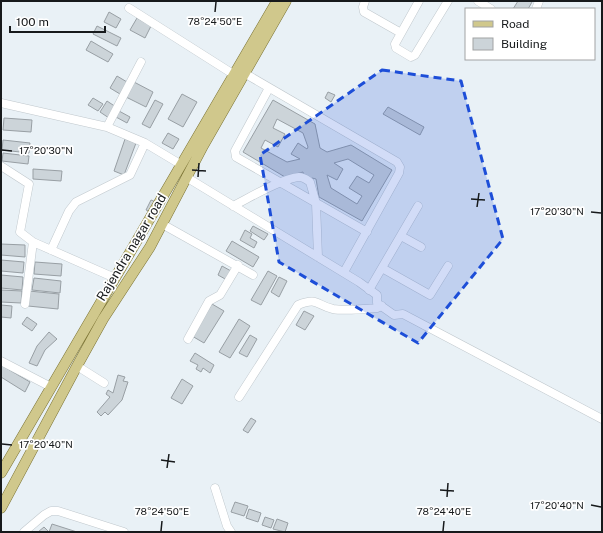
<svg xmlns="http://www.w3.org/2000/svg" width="603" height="533" viewBox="0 0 603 533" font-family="'Public Sans',sans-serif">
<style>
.building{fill:#ccd4d9;stroke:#989fa4;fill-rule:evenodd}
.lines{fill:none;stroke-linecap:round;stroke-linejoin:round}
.minor-casing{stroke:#c0c8cd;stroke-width:9}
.major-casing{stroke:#7b7333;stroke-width:11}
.minor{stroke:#fff;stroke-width:8}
.major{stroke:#d0c88c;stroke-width:10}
.marked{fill:#1d4ed8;fill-opacity:0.2;stroke:#1d4ed8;stroke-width:3;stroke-dasharray:8 5;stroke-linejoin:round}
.ticks{fill:none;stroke:#171a1c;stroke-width:1.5}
.labels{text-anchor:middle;stroke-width:3.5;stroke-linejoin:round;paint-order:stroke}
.street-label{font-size:13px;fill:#171a1c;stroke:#fff}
.ticks-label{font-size:10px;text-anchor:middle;fill:#171a1c;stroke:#fff;stroke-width:3.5;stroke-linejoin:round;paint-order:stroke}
</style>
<rect width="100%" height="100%" fill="#e9f1f6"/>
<!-- building -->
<path class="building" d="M 518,1 L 531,1 L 532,2 L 528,9 L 513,9 Z
M 109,12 L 121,19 L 116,28 L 104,22 Z
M 137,18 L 151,26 L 145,38 L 130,30 Z
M 97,26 L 121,38 L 117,46 L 93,34 Z
M 91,41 L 113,54 L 108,62 L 86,50 Z
M 117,76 L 127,82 L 120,94 L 110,88 Z
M 134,82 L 153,92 L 146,107 L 126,97 Z
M 328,92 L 335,95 L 331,102 L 325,98 Z
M 182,94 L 197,102 L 183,127 L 168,119 Z
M 93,98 L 103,104 L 98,111 L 88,105 Z
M 155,100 L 163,104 L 150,128 L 142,124 Z
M 273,100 L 315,124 L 320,148 L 327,152 L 351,145 L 392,170 L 362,221 L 319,197 L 316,179 L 312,178 L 311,181 L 304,177 L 303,172 L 285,177 L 243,152 ZM 277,119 L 303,133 L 308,147 L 307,149 L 298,143 L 291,154 L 300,159 L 287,162 L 261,148 L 265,140 L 278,147 L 285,134 L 273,128 ZM 348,159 L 374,175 L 369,183 L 357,176 L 349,188 L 362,196 L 357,204 L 331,188 L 327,175 L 337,180 L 343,169 L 334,163 Z
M 107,101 L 116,107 L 109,118 L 100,112 Z
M 388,107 L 424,127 L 420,135 L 383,114 Z
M 119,111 L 130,117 L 127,123 L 116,117 Z
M 4,118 L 32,120 L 31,132 L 3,130 Z
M 168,133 L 179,139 L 173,149 L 162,143 Z
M 125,139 L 136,143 L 124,175 L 114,171 Z
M 3,140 L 30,143 L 29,153 L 2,150 Z
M 3,153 L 29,156 L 28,164 L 2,161 Z
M 33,169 L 62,171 L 61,181 L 33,179 Z
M 151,200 L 156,202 L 151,212 L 146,210 Z
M 253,226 L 268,234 L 264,240 L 250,231 Z
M 245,230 L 252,234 L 250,238 L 257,242 L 254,248 L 240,240 Z
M 232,241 L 259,257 L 253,267 L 226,251 Z
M 1,244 L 25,245 L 25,257 L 1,255 Z
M 1,260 L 24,262 L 23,273 L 1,271 Z
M 35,262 L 62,264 L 61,276 L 34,274 Z
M 222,266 L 231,271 L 227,280 L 218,275 Z
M 268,271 L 277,276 L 261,305 L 251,300 Z
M 1,275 L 23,277 L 22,290 L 1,288 Z
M 279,277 L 287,281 L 279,297 L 271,292 Z
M 34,278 L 61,281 L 60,293 L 32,290 Z
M 1,290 L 22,291 L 21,303 L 1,302 Z
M 29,291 L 59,294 L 58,309 L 28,306 Z
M 212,304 L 224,311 L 204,343 L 192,336 Z
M 1,305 L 12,306 L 11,318 L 1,317 Z
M 304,311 L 314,316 L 305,330 L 296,325 Z
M 27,317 L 37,324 L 32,331 L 22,324 Z
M 239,319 L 250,326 L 230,358 L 219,352 Z
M 49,332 L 57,339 L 45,350 L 37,366 L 29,363 L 37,346 Z
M 250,335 L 257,339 L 247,357 L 239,353 Z
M 195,353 L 214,365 L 210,373 L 203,368 L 201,372 L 196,369 L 198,365 L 190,361 Z
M 1,365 L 30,382 L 25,392 L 1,377 Z
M 118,375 L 125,377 L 123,381 L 128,382 L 122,400 L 108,415 L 105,412 L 101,416 L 97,412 L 110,397 L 106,394 L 108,390 L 113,393 Z
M 182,379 L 193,386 L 182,404 L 171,398 Z
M 251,418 L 256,421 L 248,433 L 243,430 Z
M 235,502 L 248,506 L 244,516 L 231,512 Z
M 249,509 L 261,513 L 258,522 L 246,518 Z
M 265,517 L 274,520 L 271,528 L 262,525 Z
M 277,519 L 288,523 L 285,532 L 273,529 Z
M 52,524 L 77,532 L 49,532 Z
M 44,527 L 49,532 L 38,532 Z"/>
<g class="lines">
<!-- minor casing -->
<g class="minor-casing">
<path id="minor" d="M 365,1 L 363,7 L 364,12 L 401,33
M 419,1 L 395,44 L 396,48 L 411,57 L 415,55 L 448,1
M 478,1 L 491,9
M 129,8 L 233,74
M 536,9 L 539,1
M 244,73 L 397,162 L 400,167 L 399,173 L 344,272
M 269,88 L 235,151 L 236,157 L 367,232
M 1,103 L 107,127 L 145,143 L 180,164
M 107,127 L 141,62
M 1,166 L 29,184 L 20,232 L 33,242 L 115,278
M 186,177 L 359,282 L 377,295 L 377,303 L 394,315 L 403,314 L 602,419
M 233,206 C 249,198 282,178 299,177 C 304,177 307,180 310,182 L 316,203 L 318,257
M 162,224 L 253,275
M 401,236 L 421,247
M 51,250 L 69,211 L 76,202 L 130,175 L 145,143
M 382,268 L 430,295 L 448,266
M 369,290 L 418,206
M 25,304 L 33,242
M 188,339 L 209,301 L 220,295 L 238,265
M 1,361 L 51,387
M 77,366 L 104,383
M 239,397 L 298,305 C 318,297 316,305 333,309 C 343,311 366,309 377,308 L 382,306
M 215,488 L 227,526 L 231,532
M 24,532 L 44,515 L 51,511 L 58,511 L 124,532"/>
</g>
<!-- major casing -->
<g class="major-casing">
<path id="major" d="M 1,473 L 277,1
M 1,508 L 77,366 L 103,319 L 150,247 L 203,146 L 286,1"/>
</g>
<!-- minor -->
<use href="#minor" class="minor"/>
<!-- major -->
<use href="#major" class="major"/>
</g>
<!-- marked area -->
<path class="marked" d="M 382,70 L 461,81 L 503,239 L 418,343 L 279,262 L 260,155 Z"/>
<!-- ticks -->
<path class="ticks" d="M 215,12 L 216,2M 2,150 L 12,151M 192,170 L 206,171M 198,177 L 199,163M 471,199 L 485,200M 477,207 L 479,193M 591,212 L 601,213M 2,444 L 12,445M 161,460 L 175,462M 167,468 L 169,454M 440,490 L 454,491M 447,497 L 448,483M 591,505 L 601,507M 161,531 L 162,521M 443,531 L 444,521"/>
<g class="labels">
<!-- street labels -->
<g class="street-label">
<text transform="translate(131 247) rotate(-59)" y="5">Rajendra nagar road</text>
</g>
</g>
<g class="ticks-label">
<text x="215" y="25">78°24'50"E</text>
<text x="46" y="154">17°20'30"N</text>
<text x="557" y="215">17°20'30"N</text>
<text x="46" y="448">17°20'40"N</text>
<text x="557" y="509">17°20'40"N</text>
<text x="162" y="515">78°24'50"E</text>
<text x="444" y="515">78°24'40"E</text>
</g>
<!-- border -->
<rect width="603" height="533" fill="none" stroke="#171a1c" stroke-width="4"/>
<!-- legend -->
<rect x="465" y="8" width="130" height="52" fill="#ffffff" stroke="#a2a3a4"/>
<rect x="473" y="21" width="20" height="6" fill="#d0c88c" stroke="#a2a3a4"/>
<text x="501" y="28" font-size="12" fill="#171a1c">Road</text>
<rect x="473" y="38" width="20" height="12" fill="#ccd4d9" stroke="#a2a3a4"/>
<text x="501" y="48" font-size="12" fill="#171a1c">Building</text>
<!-- scale -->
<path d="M10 26v6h95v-6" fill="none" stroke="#171a1c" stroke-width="2"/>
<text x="16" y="26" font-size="12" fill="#171a1c" stroke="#ffffff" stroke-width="3" paint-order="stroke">100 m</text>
</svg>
